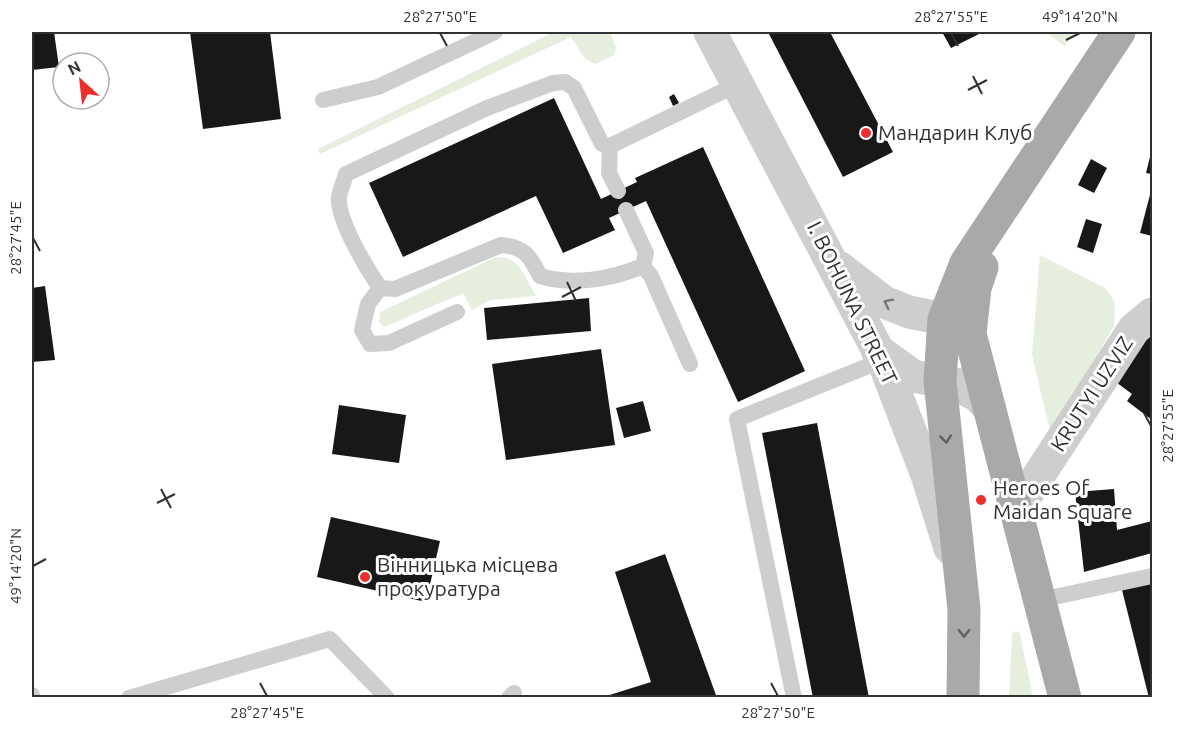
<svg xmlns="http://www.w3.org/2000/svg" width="1184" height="729" viewBox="0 0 1184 729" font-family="Ubuntu,sans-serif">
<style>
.green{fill:#e6eede}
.building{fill:#181818}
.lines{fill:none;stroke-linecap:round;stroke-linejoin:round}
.service{stroke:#cecece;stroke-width:16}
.minor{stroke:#cecece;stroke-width:33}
.tertiary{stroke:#cecece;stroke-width:33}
.primary{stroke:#a9a9a9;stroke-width:33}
.oneway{stroke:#787878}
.oneway2{stroke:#616161}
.ticks{fill:none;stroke:#313131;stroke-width:2}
.poi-dot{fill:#ec2e2f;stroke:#fff;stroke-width:2}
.labels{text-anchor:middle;stroke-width:6;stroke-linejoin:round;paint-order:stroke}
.poi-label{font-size:21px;fill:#313131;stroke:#fff;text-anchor:start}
.street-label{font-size:21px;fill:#313131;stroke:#fff}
.neatline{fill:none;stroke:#313131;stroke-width:2}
.ticks-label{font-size:15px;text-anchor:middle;fill:#313131}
</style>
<rect width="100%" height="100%" fill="#fff"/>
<!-- green -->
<path class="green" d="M 554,32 L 610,32 L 616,48 L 614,55 L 595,64 L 585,59 L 571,37 L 320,154 L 318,149 Z
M 1045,32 L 1075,32 L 1065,46 Z
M 1040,255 L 1105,288 L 1115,302 L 1114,326 L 1051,435 L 1032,355 Z
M 496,257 C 520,256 525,278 536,296 L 490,300 L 472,310 L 463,293 L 384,327 L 379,322 L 380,312 Z
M 1016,631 L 1020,634 L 1033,697 L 1009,697 L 1012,634 Z"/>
<!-- building -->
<path class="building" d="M 32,32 L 54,32 L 59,67 L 32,70 Z
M 190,32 L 270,32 L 281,119 L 203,129 Z
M 768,32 L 830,32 L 893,152 L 843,177 Z
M 942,32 L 983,32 L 951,48 Z
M 674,94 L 679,103 L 673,106 L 669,97 Z
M 554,98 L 601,199 L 637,182 L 635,178 L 703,147 L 805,371 L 738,402 L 646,201 L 609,218 L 615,230 L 563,253 L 536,196 L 403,257 L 369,183 Z
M 1152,149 L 1152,174 L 1146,173 Z
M 1091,159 L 1107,168 L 1094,193 L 1078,185 Z
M 1152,187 L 1152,236 L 1140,233 Z
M 1086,219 L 1102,224 L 1093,253 L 1077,247 Z
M 45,286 L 55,360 L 32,362 L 32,288 Z
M 589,298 L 591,331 L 487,340 L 484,308 Z
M 1152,334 L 1152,420 L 1127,401 L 1132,394 L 1109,377 Z
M 601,349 L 615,445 L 506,460 L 492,364 Z
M 643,401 L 651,431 L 624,438 L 616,408 Z
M 339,405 L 406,415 L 399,463 L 332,454 Z
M 817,423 L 869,698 L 813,698 L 762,433 Z
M 1114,489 L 1117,530 L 1152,521 L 1152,553 L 1084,572 L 1075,492 Z
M 331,517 L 440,541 L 426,602 L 317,577 Z
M 665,554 L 717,698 L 600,698 L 651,682 L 615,572 Z
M 1152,582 L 1152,698 L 1149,698 L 1122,590 Z"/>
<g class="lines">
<!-- service -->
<path class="service" d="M 323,100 L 378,87 L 495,32
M 610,146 L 609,173 L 618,191
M 626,210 L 646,253 L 643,266 C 612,279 572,286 540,276 C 530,256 525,247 501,245 L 395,289 L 380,288 C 367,269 337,220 339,197 C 340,190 344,182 346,174 L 487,108 L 553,83 L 565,82 L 574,88 L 602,144 L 610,146 L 738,84
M 643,266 L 651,276 L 690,364
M 380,288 L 368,304 L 362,330 L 370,344 L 389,343 L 457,312
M 1040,600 L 1152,576
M 32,695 L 32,698
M 129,698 L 330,639 L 387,698
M 509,698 L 514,693
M 794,698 L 737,419 L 883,360"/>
<!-- minor -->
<path class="minor" d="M 1017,509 L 1134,329 L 1152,314"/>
<!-- tertiary -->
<path class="tertiary" d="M 710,32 L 883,360 L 927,475 L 950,548
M 840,268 L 884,302 L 909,312 L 944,319 L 968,333
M 877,350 L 913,376 L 956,384 L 978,396 L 990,409"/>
<!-- primary -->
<path class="primary" d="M 982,267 L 975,288 L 970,334 L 1065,698
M 963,698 L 964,609 L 940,381 L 944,319 L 966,263 L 1119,32"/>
</g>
<!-- one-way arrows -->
<defs><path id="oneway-chevron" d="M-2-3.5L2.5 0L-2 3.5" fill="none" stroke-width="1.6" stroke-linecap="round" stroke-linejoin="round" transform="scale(1.5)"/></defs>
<use class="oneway" href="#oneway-chevron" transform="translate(888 303) rotate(-153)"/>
<g class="oneway2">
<use href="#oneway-chevron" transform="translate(946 439) rotate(84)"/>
<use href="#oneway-chevron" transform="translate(964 633) rotate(91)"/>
</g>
<!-- ticks -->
<path class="ticks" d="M 440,33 L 447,46M 951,33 L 958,46M 1066,40 L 1080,33M 973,76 L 982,94M 968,90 L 987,80M 33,238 L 40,251M 567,282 L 576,301M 562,297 L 581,287M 1144,413 L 1151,426M 161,489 L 171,508M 157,503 L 175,494M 33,566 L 46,559M 260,683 L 267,696M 771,683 L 778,696"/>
<!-- markers -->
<g class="poi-dot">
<circle cx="866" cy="133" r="6"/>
<circle cx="981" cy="500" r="6"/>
<circle cx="365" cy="577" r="6"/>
</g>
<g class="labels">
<!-- poi labels -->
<g class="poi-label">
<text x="878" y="140">Мандарин Клуб</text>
<text x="993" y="495">Heroes Of<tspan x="993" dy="24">Maidan Square</tspan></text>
<text x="377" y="572">Вінницька місцева<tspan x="377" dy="24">прокуратура</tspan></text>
</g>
<!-- street labels -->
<g class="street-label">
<text transform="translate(852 303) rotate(64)" y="7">I. BOHUNA STREET</text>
<text transform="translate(1092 394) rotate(-57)" y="7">KRUTYI UZVIZ</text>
</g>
</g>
<!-- border -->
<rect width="1184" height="729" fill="none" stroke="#ffffff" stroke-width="66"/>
<!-- north arrow -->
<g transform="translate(81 81) rotate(333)"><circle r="28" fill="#ffffff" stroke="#adadad" stroke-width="1.5"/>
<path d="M0-4.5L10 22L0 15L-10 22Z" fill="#ec2e2f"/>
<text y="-9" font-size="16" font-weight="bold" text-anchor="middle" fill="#313131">N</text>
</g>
<rect x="33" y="33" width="1118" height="663" class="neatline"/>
<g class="ticks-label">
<text x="440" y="22">28°27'50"E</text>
<text x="951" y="22">28°27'55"E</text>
<text x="1080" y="22">49°14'20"N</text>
<text transform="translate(16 238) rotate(-90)" y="5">28°27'45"E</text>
<text transform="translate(1168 426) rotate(-90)" y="5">28°27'55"E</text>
<text transform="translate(16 566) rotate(-90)" y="5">49°14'20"N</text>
<text x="267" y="718">28°27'45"E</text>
<text x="778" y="718">28°27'50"E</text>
</g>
</svg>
